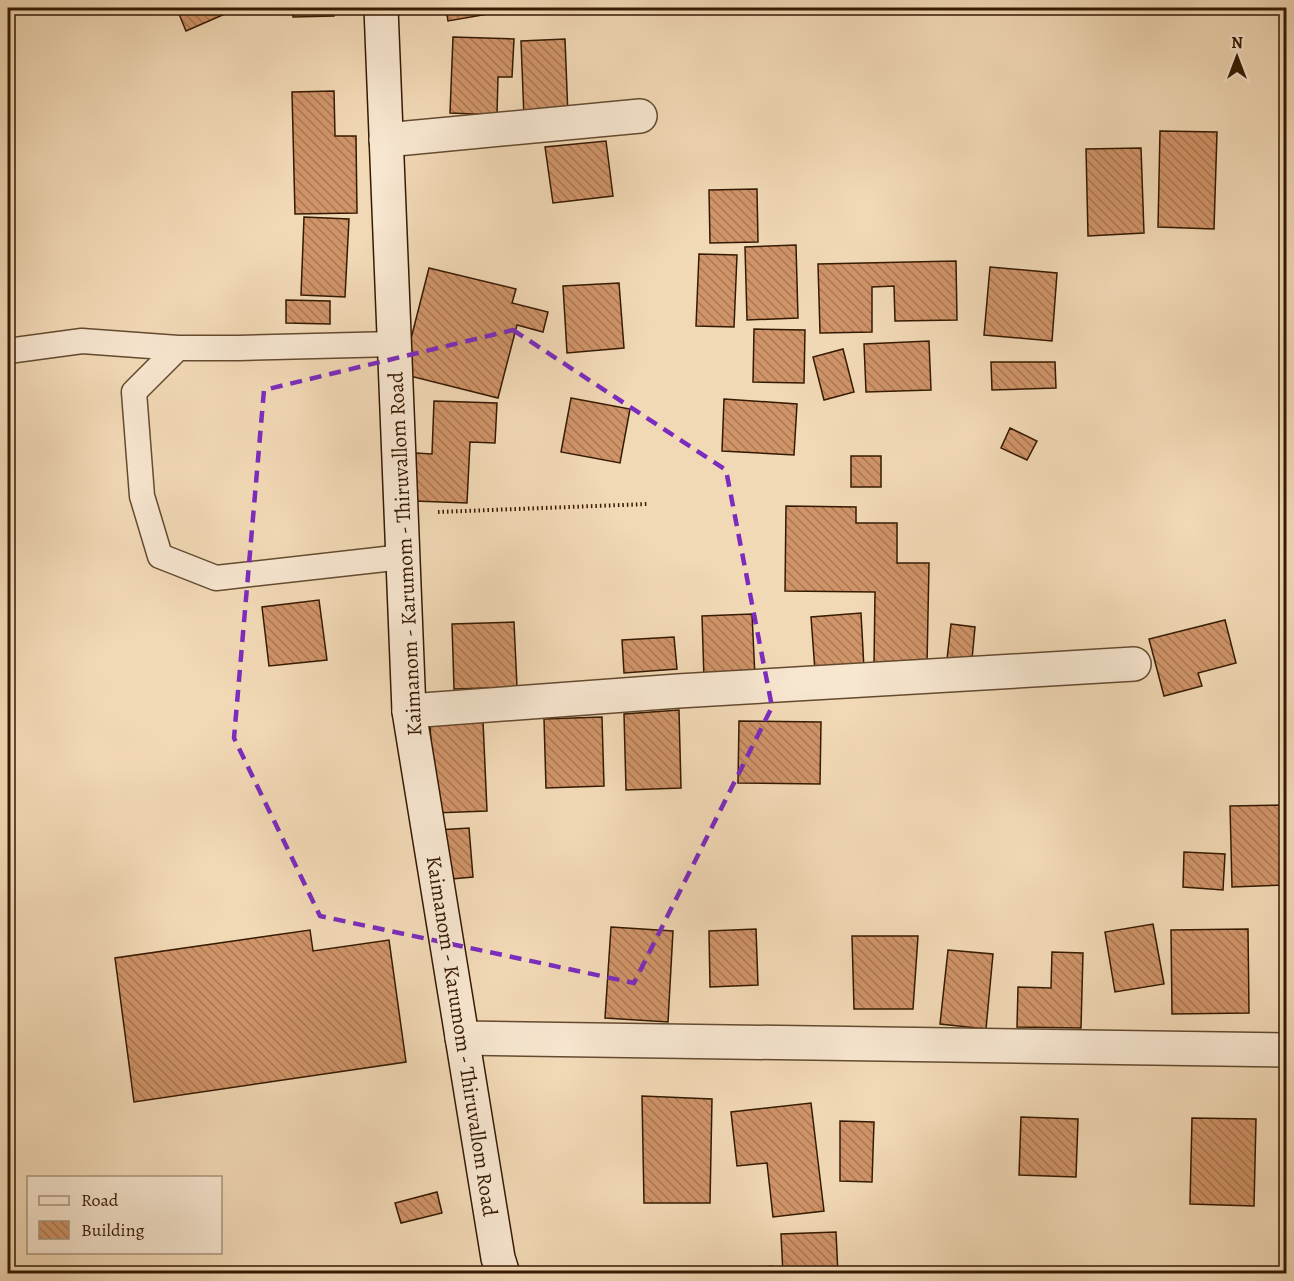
<svg xmlns="http://www.w3.org/2000/svg" width="1294" height="1281" viewBox="0 0 1294 1281" font-family="Alegreya,serif">
<style>
.building{fill:url(#building-back-hatch);stroke:#351a02;stroke-width:1.5}
.lines{fill:none;stroke-linecap:round;stroke-linejoin:round}
.service-casing{stroke:#644a2f;stroke-width:27}
.minor-casing{stroke:#644a2f;stroke-width:36}
.secondary-casing{stroke:#351a02;stroke-width:36}
.path{stroke:#351a02;stroke-width:4;stroke-dasharray:1.5 3;stroke-linecap:butt}
.service{stroke:#f7e6d0;stroke-width:24}
.minor{stroke:#f7e6d0;stroke-width:33}
.secondary{stroke:#f7e6d0;stroke-width:33}
.marked{fill:none;stroke:#7b2cbf;stroke-width:4.5;stroke-dasharray:12 8;stroke-linejoin:round}
.labels{text-anchor:middle;stroke-width:5;stroke-linejoin:round;paint-order:stroke}
.street-label{font-size:21px;fill:#351a02;stroke:#f7e6d0}
</style>
<defs>
<pattern id="building-back-hatch" width="6" height="6" patternUnits="userSpaceOnUse" patternTransform="scale(1.5)"><rect width="6" height="6" fill="#d09469"/><path d="M-1 5l2 2M0 0l6 6M5-1l2 2" fill="none" stroke="#aa7854"/></pattern>
</defs>
<rect width="100%" height="100%" fill="#f2d9b6"/>
<filter id="stains"><feTurbulence type="fractalNoise" baseFrequency=".00333" numOctaves="4"/><feColorMatrix values="0 0 0 0 .2 0 0 0 0 .09 0 0 0 0 .02 0 0 0 .5 -.17"/></filter>
<radialGradient id="worn" r=".72"><stop offset=".6" stop-color="#630" stop-opacity="0"/><stop offset="1" stop-color="#630" stop-opacity=".3"/></radialGradient>
<!-- building -->
<path class="building" d="M 8,8 L 56,8 L 56,12 L 8,12 Z
M 130,8 L 247,8 L 234,10 L 186,31 L 177,9 L 133,13 Z
M 293,8 L 334,8 L 334,16 L 293,17 Z
M 446,8 L 523,8 L 448,21 Z
M 453,37 L 514,39 L 512,77 L 498,77 L 497,115 L 450,113 Z
M 565,39 L 568,116 L 524,118 L 521,41 Z
M 334,91 L 335,136 L 356,136 L 357,213 L 295,214 L 292,92 Z
M 1160,131 L 1217,132 L 1214,229 L 1158,227 Z
M 606,141 L 613,196 L 553,203 L 545,147 Z
M 1141,148 L 1144,233 L 1088,236 L 1086,149 Z
M 757,189 L 758,242 L 710,243 L 709,190 Z
M 304,217 L 349,219 L 345,297 L 301,295 Z
M 796,245 L 798,318 L 747,320 L 745,247 Z
M 699,254 L 737,255 L 734,327 L 696,326 Z
M 956,261 L 957,320 L 895,321 L 894,286 L 872,287 L 872,332 L 820,333 L 818,264 Z
M 990,267 L 1057,273 L 1052,341 L 984,335 Z
M 429,268 L 516,289 L 512,303 L 548,312 L 543,332 L 517,325 L 498,398 L 402,374 Z
M 619,283 L 624,348 L 567,353 L 563,286 Z
M 286,300 L 330,301 L 330,324 L 286,323 Z
M 754,329 L 805,330 L 804,383 L 753,382 Z
M 929,341 L 931,390 L 866,392 L 864,344 Z
M 843,349 L 854,392 L 824,400 L 813,357 Z
M 991,362 L 1055,362 L 1056,388 L 992,390 Z
M 571,398 L 630,409 L 620,463 L 561,452 Z
M 724,399 L 797,404 L 794,455 L 722,451 Z
M 434,401 L 497,403 L 495,443 L 470,442 L 467,503 L 415,501 L 416,453 L 432,454 Z
M 1010,428 L 1037,441 L 1027,460 L 1001,448 Z
M 851,456 L 881,456 L 881,487 L 851,487 Z
M 786,506 L 856,507 L 856,523 L 897,523 L 897,563 L 929,563 L 927,665 L 874,664 L 875,592 L 785,591 Z
M 319,600 L 327,660 L 269,666 L 262,607 Z
M 861,613 L 864,669 L 815,671 L 811,617 Z
M 752,614 L 755,677 L 704,680 L 702,616 Z
M 1225,620 L 1236,663 L 1198,673 L 1202,686 L 1164,696 L 1149,639 Z
M 514,622 L 517,687 L 454,689 L 452,624 Z
M 951,624 L 975,627 L 971,670 L 946,668 Z
M 674,637 L 677,669 L 624,673 L 622,640 Z
M 679,710 L 681,788 L 626,790 L 624,714 Z
M 602,717 L 604,786 L 546,788 L 544,719 Z
M 483,721 L 487,811 L 434,813 L 430,723 Z
M 739,721 L 821,722 L 820,784 L 738,783 Z
M 1286,805 L 1286,885 L 1232,887 L 1230,806 Z
M 469,828 L 473,877 L 441,880 L 437,830 Z
M 1184,852 L 1225,854 L 1223,890 L 1183,887 Z
M 1153,924 L 1164,984 L 1115,992 L 1105,932 Z
M 611,927 L 673,931 L 668,1022 L 605,1018 Z
M 756,929 L 758,985 L 710,987 L 709,931 Z
M 1248,929 L 1249,1013 L 1172,1014 L 1171,930 Z
M 310,930 L 313,951 L 389,940 L 406,1062 L 134,1102 L 115,958 Z
M 852,936 L 918,936 L 913,1009 L 854,1009 Z
M 948,950 L 993,954 L 986,1029 L 940,1024 Z
M 1052,952 L 1083,953 L 1081,1028 L 1017,1027 L 1018,987 L 1051,988 Z
M 642,1096 L 712,1099 L 710,1203 L 644,1203 Z
M 811,1103 L 824,1211 L 773,1217 L 767,1163 L 737,1166 L 731,1112 Z
M 1021,1117 L 1078,1119 L 1076,1177 L 1019,1175 Z
M 1192,1118 L 1256,1119 L 1254,1206 L 1190,1204 Z
M 840,1121 L 874,1122 L 872,1182 L 840,1181 Z
M 437,1192 L 442,1213 L 401,1223 L 395,1203 Z
M 836,1232 L 838,1274 L 783,1274 L 781,1234 Z
M 772,1266 L 772,1274 L 727,1274 L 727,1270 Z"/>
<g class="lines">
<!-- service casing -->
<g class="service-casing">
<path id="service" d="M 395,344 L 239,348 L 178,348 L 134,392 L 142,496 L 160,556 L 216,578 L 403,557
M 8,351 L 82,341 L 178,348"/>
</g>
<!-- minor casing -->
<g class="minor-casing">
<path id="minor" d="M 386,140 L 640,116
M 409,711 L 678,691 L 1134,664
M 462,1038 L 1286,1050"/>
</g>
<!-- secondary casing -->
<g class="secondary-casing">
<path id="secondary" d="M 381,8 L 409,711 L 498,1258 L 503,1274"/>
</g>
<!-- path -->
<path class="path" d="M 438,512 L 648,504"/>
<!-- service -->
<use href="#service" class="service"/>
<!-- minor -->
<use href="#minor" class="minor"/>
<!-- secondary -->
<use href="#secondary" class="secondary"/>
</g>
<!-- marked area -->
<path class="marked" d="M 513,330 L 726,470 L 772,707 L 634,983 L 320,916 L 234,738 L 264,390 Z"/>
<g class="labels">
<!-- street labels -->
<g class="street-label">
<text transform="translate(405 554) rotate(-93)" y="7">Kaimanom - Karumom - Thiruvallom Road</text>
<text transform="translate(462 1036) rotate(81)" y="7">Kaimanom - Karumom - Thiruvallom Road</text>
</g>
</g>
<!-- margin -->
<rect width="1294" height="1281" fill="none" stroke="#f2d9b6" stroke-width="30"/>
<rect x="9" y="9" width="1276" height="1263" fill="none" stroke="#351a02" stroke-width="3"/>
<rect x="15" y="15" width="1264" height="1251" fill="none" stroke="#351a02" stroke-width="1.5"/>
<!-- legend -->
<rect x="27" y="1176" width="195" height="78" fill="#f7e6d0" stroke="#a9947e" stroke-width="1.5"/>
<rect x="39" y="1196" width="30" height="9" fill="#f7e6d0" stroke="#a9947e" stroke-width="1.5"/>
<text x="81" y="1206" font-size="18" fill="#351a02">Road</text>
<rect x="39" y="1221" width="30" height="18" fill="url(#building-back-hatch)" stroke="#a9947e" stroke-width="1.5"/>
<text x="81" y="1236" font-size="18" fill="#351a02">Building</text>
<!-- north arrow -->
<g transform="translate(1237 57)" stroke="#f7e6d0" stroke-width="4.5" paint-order="stroke">
<path d="M0-4.5L10 22L0 15L-10 22Z" fill="#351a02"/>
<text y="-9" font-size="16" font-weight="bold" text-anchor="middle" fill="#351a02">N</text>
</g>
<rect width="100%" height="100%" filter="url(#stains)"/>
<rect width="100%" height="100%" fill="url(#worn)"/>
</svg>
